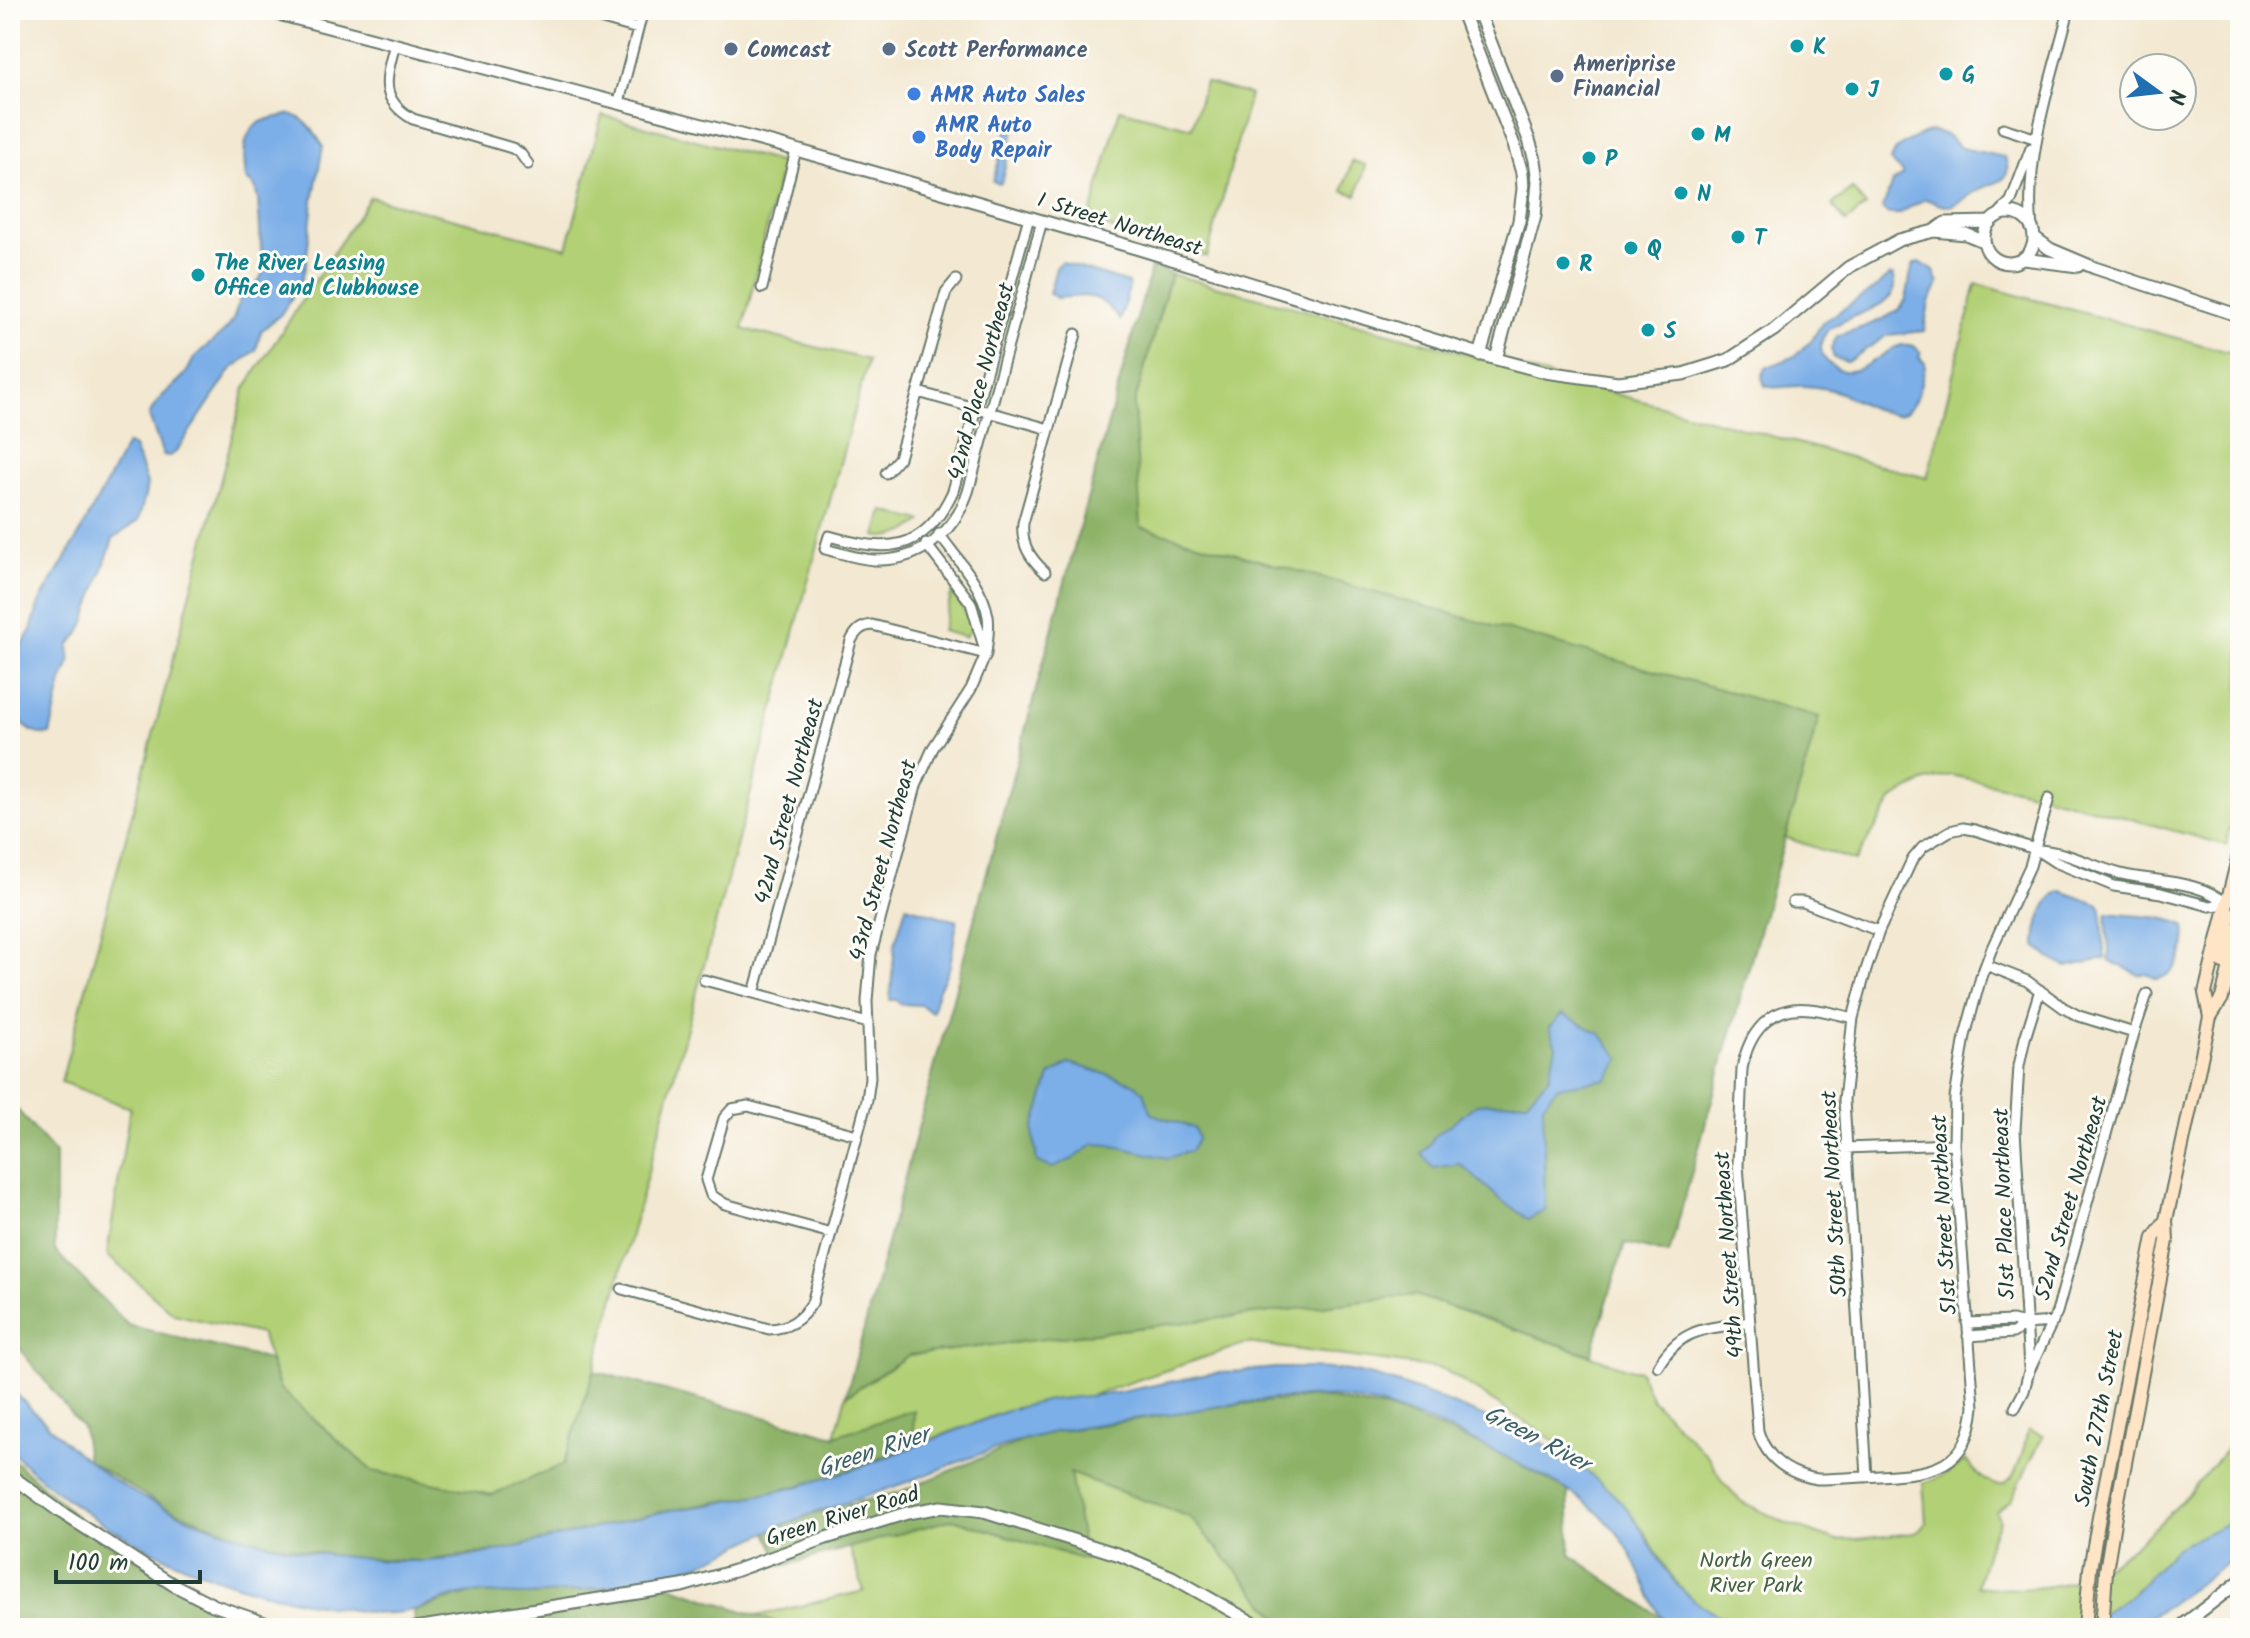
<svg xmlns="http://www.w3.org/2000/svg" width="2250" height="1638" viewBox="0 0 2250 1638" font-family="Kalam,sans-serif">
<style>
.green{fill:#b2d076;stroke:#688655;stroke-width:2}
.forest{fill:#8db267;stroke:#56784e;stroke-width:2}
.water{fill:#7baee7;stroke:#4d768e;stroke-width:2}
.lines{fill:none;stroke-linecap:round;stroke-linejoin:round}
.minor-casing{stroke:#69796b;stroke-width:13}
.tertiary-casing{stroke:#69796b;stroke-width:15}
.secondary-casing{stroke:#69796b;stroke-width:16}
.minor{stroke:#fff;stroke-width:9}
.tertiary{stroke:#fff;stroke-width:11}
.secondary{stroke:#ffe4c6;stroke-width:12}
.culture-dot{fill:#0f9aa8;stroke:#fdfcf7;stroke-width:3}
.service-dot{fill:#5c6f8a;stroke:#fdfcf7;stroke-width:3}
.shop-dot{fill:#3f7fe0;stroke:#fdfcf7;stroke-width:3}
.labels{text-anchor:middle;stroke-width:6;stroke-linejoin:round;paint-order:stroke}
.culture-label{font-size:22px;font-weight:bold;fill:#0d838f;stroke:#fdfcf7;text-anchor:start}
.service-label{font-size:22px;font-weight:bold;fill:#4e5e75;stroke:#fdfcf7;text-anchor:start}
.shop-label{font-size:22px;font-weight:bold;fill:#366cbe;stroke:#fdfcf7;text-anchor:start}
.street-label{font-size:22px;fill:#1f3d34;stroke:#fdfcf7}
.park-label{font-size:22px;fill:#446244;stroke:#fdfcf7}
.water-label{font-size:24px;font-style:italic;fill:#3b5f6a;stroke:#fdfcf7}
</style>
<rect width="100%" height="100%" fill="#fdfcf7"/>
<filter id="ink" filterUnits="userSpaceOnUse"><feTurbulence type="fractalNoise" baseFrequency=".0125" numOctaves="2"/><feDisplacementMap in="SourceGraphic" scale="16" xChannelSelector="R" yChannelSelector="G"/><feConvolveMatrix kernelMatrix="1 2 1 2 8 2 1 2 1" color-interpolation-filters="sRGB"/></filter>
<filter id="wash" filterUnits="userSpaceOnUse"><feTurbulence type="fractalNoise" baseFrequency=".006" numOctaves="4" result="noise"/><feDisplacementMap in="SourceGraphic" scale="32" xChannelSelector="R" yChannelSelector="G"/><feGaussianBlur stdDeviation="1.8" result="paint"/><feColorMatrix in="noise" values="0 0 0 0 0 0 0 0 0 0 0 0 0 0 0 0 0 1.4 0 .05"/><feComposite in="paint" operator="in"/></filter>
<g filter="url(#wash)">
<rect width="100%" height="100%" fill="#f3e8d1"/>
<!-- green -->
<path class="green" d="M 1205,82 L 1250,95 L 1207,257 L 1089,222 L 1120,109 L 1192,128 Z
M 602,115 L 782,163 L 743,329 L 868,360 L 594,1371 L 563,1465 L 493,1495 L 372,1471 L 280,1389 L 261,1334 L 174,1314 L 107,1255 L 130,1108 L 61,1082 L 245,388 L 370,197 L 567,248 Z
M 1352,161 L 1366,165 L 1357,195 L 1343,191 Z
M 1852,189 L 1866,206 L 1846,222 L 1832,205 Z
M 1171,274 L 1927,478 L 1976,284 L 2240,355 L 2240,788 L 2226,845 L 2043,795 L 1951,775 L 1923,782 L 1893,799 L 1855,861 L 1784,837 L 1819,717 L 1140,527 L 1134,405 Z
M 883,511 L 922,521 L 922,522 C 909,531 893,540 876,536 Z
M 952,592 L 964,610 L 972,627 L 965,637 L 942,631 Z
M 1415,1295 L 1632,1370 L 1639,1370 L 1652,1400 L 1708,1456 L 1722,1481 L 1742,1502 L 1784,1522 L 1837,1541 L 1915,1533 L 1920,1530 L 1926,1522 L 1923,1483 C 1940,1479 1952,1472 1965,1460 C 1972,1467 1979,1477 1988,1482 C 2015,1498 2024,1448 2028,1430 L 2043,1436 L 2011,1500 L 1996,1511 L 1999,1519 L 1998,1525 L 1990,1540 L 1977,1586 C 2011,1591 2054,1590 2087,1576 C 2123,1560 2166,1519 2192,1490 C 2208,1472 2222,1452 2240,1434 L 2240,1560 L 2224,1565 L 2198,1582 L 2172,1552 L 2131,1595 L 2078,1628 L 1745,1628 C 1726,1619 1707,1612 1691,1598 C 1670,1580 1659,1556 1645,1533 C 1624,1501 1596,1478 1565,1457 L 1587,1462 L 1443,1369 L 1247,1343 L 1087,1397 L 1059,1399 L 1012,1409 L 913,1446 L 913,1411 L 835,1436 L 846,1396 L 909,1355 Z
M 1069,1473 L 1190,1517 L 1287,1628 L 792,1628 L 757,1616 L 864,1591 L 849,1546 L 953,1519 L 1085,1560 Z"/>
<!-- forest -->
<path class="forest" d="M 1152,265 L 1171,274 L 1134,405 L 1141,527 L 1819,717 L 1669,1254 L 1625,1243 L 1591,1355 L 1415,1295 L 909,1355 L 846,1396 L 1084,511 Z
M 10,1101 L 55,1154 L 55,1251 L 128,1325 L 269,1360 L 280,1389 L 372,1471 L 492,1495 L 563,1465 L 594,1371 L 835,1436 L 914,1410 L 913,1446 L 828,1478 L 760,1495 L 666,1511 L 508,1549 L 425,1561 L 347,1558 L 249,1539 L 166,1508 L 87,1460 L 83,1429 L 10,1337 Z
M 1318,1397 L 1392,1410 L 1496,1451 L 1568,1491 L 1571,1555 L 1663,1619 L 1645,1628 L 1287,1628 L 1190,1517 L 1070,1473 L 1085,1560 L 953,1519 L 782,1566 L 767,1532 L 811,1515 L 902,1491 L 1027,1439 L 1054,1432 L 1222,1406 Z
M 10,1457 L 99,1537 L 213,1605 L 203,1628 L 10,1628 Z
M 650,1579 L 792,1628 L 415,1628 L 414,1611 L 472,1593 L 534,1595 Z"/>
<!-- water -->
<path class="water" d="M 291,114 C 308,120 314,132 323,146 L 313,201 L 306,264 L 300,285 L 281,314 L 261,331 L 256,350 L 231,370 L 176,452 L 170,456 L 163,455 L 149,416 C 157,396 172,390 186,373 C 190,368 191,362 195,357 C 206,344 223,337 232,322 C 236,315 236,305 241,298 C 251,286 267,280 262,263 L 258,200 L 255,187 L 246,179 C 244,161 240,135 259,123 C 267,118 282,117 291,114 Z
M 1013,119 L 1016,122 L 1001,183 L 999,184 L 993,181 L 1010,121 Z
M 1932,131 L 1944,134 L 1961,148 L 2005,157 C 2015,184 1994,181 1978,190 C 1969,195 1960,204 1949,206 C 1941,207 1933,201 1925,199 L 1898,214 L 1887,214 L 1883,208 L 1892,182 L 1903,175 L 1903,172 L 1890,161 C 1894,145 1916,136 1932,131 Z
M 1061,262 L 1128,283 L 1129,288 L 1120,320 C 1096,290 1090,296 1056,298 L 1053,295 L 1049,294 L 1056,268 Z
M 1920,262 L 1934,271 L 1939,283 L 1929,302 L 1924,331 L 1888,335 L 1847,362 L 1834,358 L 1831,348 L 1837,336 C 1855,329 1897,319 1905,301 C 1910,289 1908,275 1914,264 Z
M 1890,275 L 1893,275 C 1911,318 1809,310 1822,353 C 1824,359 1829,364 1834,367 C 1858,382 1880,351 1902,345 C 1907,344 1910,345 1914,346 L 1921,353 L 1919,357 L 1925,363 L 1925,366 C 1914,421 1902,424 1855,400 C 1847,397 1840,392 1832,390 C 1823,388 1811,386 1801,386 C 1789,385 1777,390 1765,386 L 1762,377 L 1766,368 L 1793,357 L 1811,341 L 1823,322 L 1877,287 Z
M 127,444 L 134,447 L 147,484 L 145,496 L 138,521 L 113,539 L 85,622 L 80,633 L 69,645 L 70,662 L 62,682 L 50,734 C 30,737 25,722 10,717 L 10,665 L 31,630 L 39,603 L 75,542 Z
M 2061,891 L 2100,905 C 2103,918 2103,943 2105,959 L 2066,967 L 2048,957 L 2036,946 C 2036,928 2043,898 2061,891 Z
M 906,906 L 957,921 L 950,966 L 938,991 L 932,1012 L 920,1005 L 900,1004 L 896,1000 L 890,1000 L 895,944 Z
M 2107,913 C 2128,916 2168,915 2185,926 C 2188,947 2179,974 2157,979 L 2147,974 L 2139,975 L 2108,960 C 2112,945 2104,929 2107,913 Z
M 1562,1014 L 1601,1034 L 1620,1059 L 1607,1079 L 1557,1087 L 1543,1105 L 1545,1211 L 1528,1219 L 1501,1200 L 1460,1164 L 1433,1168 L 1422,1154 L 1436,1135 L 1477,1104 L 1526,1101 L 1549,1077 L 1556,1046 L 1549,1028 Z
M 1070,1063 L 1134,1083 L 1144,1092 L 1152,1114 L 1194,1128 L 1198,1138 L 1191,1151 L 1167,1158 L 1109,1145 L 1094,1144 L 1073,1159 L 1053,1168 L 1037,1162 L 1033,1130 L 1050,1076 Z
M 1276,1368 C 1300,1368 1325,1367 1349,1371 C 1384,1377 1414,1389 1447,1402 C 1509,1426 1573,1452 1620,1501 C 1640,1522 1651,1548 1667,1572 C 1686,1600 1714,1615 1745,1628 L 1675,1628 L 1663,1619 L 1657,1610 C 1643,1584 1634,1552 1615,1530 C 1588,1498 1547,1478 1510,1459 C 1458,1432 1399,1405 1340,1398 C 1293,1393 1242,1403 1196,1410 C 1139,1419 1081,1424 1026,1439 C 985,1450 946,1468 907,1482 C 870,1496 832,1506 795,1520 C 755,1535 720,1559 679,1571 C 634,1585 574,1593 527,1595 C 509,1595 490,1593 472,1593 C 445,1595 422,1612 394,1613 C 370,1614 346,1609 322,1605 C 207,1586 92,1533 10,1450 L 10,1388 L 69,1446 L 108,1476 L 142,1497 L 190,1519 L 249,1539 L 305,1552 L 385,1561 L 425,1561 L 461,1558 L 508,1549 L 666,1511 L 710,1505 L 793,1488 L 864,1466 L 1012,1409 L 1049,1400 L 1116,1393 L 1208,1374 Z
M 2240,1517 L 2240,1554 L 2167,1606 L 2130,1628 L 2078,1628 L 2131,1595 L 2176,1548 Z"/>
</g>
<g filter="url(#ink)">
<g class="lines">
<!-- minor casing -->
<g class="minor-casing">
<path id="minor" d="M 571,10 L 638,29
M 395,44 C 386,78 378,99 413,119 L 512,148 L 520,153 L 528,164
M 619,102 L 643,10
M 2003,128 L 2034,138
M 1029,217 L 953,491 C 924,553 888,553 829,536 L 825,549 C 841,553 857,559 874,560 C 920,562 954,533 968,492 L 1042,221
M 1996,217 L 2011,201 L 2031,148
M 2032,229 C 2024,155 2051,81 2069,10
M 762,288 L 796,150
M 918,392 L 1049,429
M 886,473 L 899,458 L 946,292 L 956,280
M 926,544 L 971,603 L 986,654 C 987,642 990,629 988,616 C 983,586 957,559 939,534
M 1045,572 C 1030,558 1021,545 1023,523 L 1076,334
M 2038,850 C 2067,851 2093,867 2121,874 C 2155,882 2200,880 2227,904
M 1793,902 L 1803,902 L 1879,931
M 1986,965 L 2027,981 L 2064,1008 L 2079,1016 L 2134,1033
M 704,980 L 868,1023
M 1853,1018 C 1839,1015 1824,1010 1810,1009 C 1770,1004 1748,1034 1742,1069 L 1738,1165 L 1758,1431 C 1767,1460 1788,1474 1817,1479 C 1838,1479 1859,1477 1880,1476 C 1932,1473 1968,1469 1974,1407 L 1954,1144 L 1955,1098 L 1965,1036 L 1981,977 L 1992,948 L 2030,866 L 2049,798
M 1845,1148 L 1954,1144
M 831,1233 L 725,1204 L 711,1195 L 706,1180 L 724,1118 L 732,1109 L 748,1106 L 857,1135
M 622,1289 L 769,1329 C 789,1328 801,1320 812,1303 L 867,1100 L 870,1078 L 867,1001 L 871,954 L 916,786 L 933,748 L 971,689 L 986,654 L 872,625 C 861,626 856,631 851,641 L 754,993
M 1967,1323 L 2012,1321 L 2026,1324 L 2013,1333 L 1968,1336
M 2026,1324 L 2053,1322
M 1658,1366 C 1682,1326 1708,1329 1750,1322
M 2029,1368 L 2015,1130 L 2019,1066 L 2025,1038 L 2040,990
M 2015,1408 L 2024,1391 L 2029,1371 L 2057,1312 L 2134,1033 L 2147,994
M 1867,1477 L 1844,1100 L 1853,1018 L 1866,970 L 1879,931 L 1912,860 L 1923,847 L 1950,831 L 1963,828 L 1975,830 L 2035,849 L 2055,862 L 2114,886 L 2161,893 L 2210,906 L 2227,904"/>
</g>
<!-- tertiary casing -->
<g class="tertiary-casing">
<path id="tertiary" d="M 263,10 L 779,145 L 1139,249 L 1496,359 L 1545,372 L 1618,382 L 1683,374 L 1728,360 L 1774,330 L 1849,267 L 1899,240 L 1934,231
M 1461,10 L 1514,145 L 1522,173 L 1523,189 L 1519,221 L 1480,355
M 1478,10 L 1529,140 L 1535,160 L 1538,181 L 1535,216 L 1496,359
M1984 238a25 25 0 1 1 50 0a25 25 0 1 1-50 0Z
M 2034,237 L 2050,249 L 2095,268 L 2240,316
M 1983,241 L 1966,234 L 1934,231 L 1945,223 L 1990,222
M 2023,259 L 2078,266
M 10,1475 L 59,1511 L 172,1584 L 213,1605 L 279,1628
M 415,1628 L 682,1586 L 734,1571 L 826,1538 L 907,1513 L 941,1507 L 984,1512 L 1120,1555 L 1172,1577 L 1262,1628
M 2179,1628 L 2240,1581"/>
</g>
<!-- secondary casing -->
<g class="secondary-casing">
<path id="secondary" d="M 2223,963 L 2230,914
M 2210,1017 L 2205,993 L 2240,851
M 2085,1628 L 2090,1569 L 2099,1517 L 2154,1237 L 2166,1220
M 2102,1628 L 2106,1571 L 2115,1516 L 2167,1241 L 2166,1220 L 2210,1017 L 2222,998 L 2240,927"/>
</g>
<!-- minor -->
<use href="#minor" class="minor"/>
<!-- tertiary -->
<use href="#tertiary" class="tertiary"/>
<!-- secondary -->
<use href="#secondary" class="secondary"/>
</g>
</g>
<!-- markers -->
<g class="culture-dot">
<circle cx="1797" cy="46" r="8"/>
<circle cx="1946" cy="74" r="8"/>
<circle cx="1852" cy="89" r="8"/>
<circle cx="1698" cy="134" r="8"/>
<circle cx="1589" cy="158" r="8"/>
<circle cx="1681" cy="193" r="8"/>
<circle cx="1738" cy="237" r="8"/>
<circle cx="1631" cy="248" r="8"/>
<circle cx="1563" cy="263" r="8"/>
<circle cx="198" cy="275" r="8"/>
<circle cx="1648" cy="330" r="8"/>
</g>
<g class="service-dot">
<circle cx="731" cy="49" r="8"/>
<circle cx="889" cy="49" r="8"/>
<circle cx="1557" cy="76" r="8"/>
</g>
<g class="shop-dot">
<circle cx="914" cy="94" r="8"/>
<circle cx="919" cy="137" r="8"/>
</g>
<g class="labels">
<!-- culture labels -->
<g class="culture-label">
<text x="1813" y="54">K</text>
<text x="1962" y="82">G</text>
<text x="1868" y="97">J</text>
<text x="1714" y="142">M</text>
<text x="1605" y="166">P</text>
<text x="1697" y="201">N</text>
<text x="1754" y="245">T</text>
<text x="1647" y="256">Q</text>
<text x="214" y="270">The River Leasing<tspan x="214" dy="25">Office and Clubhouse</tspan></text>
<text x="1579" y="271">R</text>
<text x="1664" y="338">S</text>
</g>
<!-- service labels -->
<g class="service-label">
<text x="747" y="57">Comcast</text>
<text x="905" y="57">Scott Performance</text>
<text x="1573" y="71">Ameriprise<tspan x="1573" dy="25">Financial</tspan></text>
</g>
<!-- shop labels -->
<g class="shop-label">
<text x="930" y="102">AMR Auto Sales</text>
<text x="935" y="132">AMR Auto<tspan x="935" dy="25">Body Repair</tspan></text>
</g>
<!-- street labels -->
<g class="street-label">
<text transform="translate(1120 223) rotate(17)" y="8">I Street Northeast</text>
<text transform="translate(980 381) rotate(-75)" y="8">42nd Place Northeast</text>
<text transform="translate(788 801) rotate(-75)" y="8">42nd Street Northeast</text>
<text transform="translate(882 860) rotate(-75)" y="8">43rd Street Northeast</text>
<text transform="translate(1833 1194) rotate(-93)" y="8">50th Street Northeast</text>
<text transform="translate(2070 1198) rotate(-74)" y="8">52nd Street Northeast</text>
<text transform="translate(2003 1204) rotate(-92)" y="8">51st Place Northeast</text>
<text transform="translate(1943 1215) rotate(-93)" y="8">51st Street Northeast</text>
<text transform="translate(1728 1255) rotate(-94)" y="8">49th Street Northeast</text>
<text transform="translate(2098 1418) rotate(-79)" y="8">South 277th Street</text>
<text transform="translate(842 1515) rotate(-17)" y="8">Green River Road</text>
</g>
<!-- park labels -->
<g class="park-label">
<text x="1756" y="1567">North Green<tspan x="1756" dy="25">River Park</tspan></text>
</g>
<!-- water labels -->
<g class="water-label">
<text transform="translate(1537 1438) rotate(28)" y="8">Green River</text>
<text transform="translate(873 1451) rotate(-18)" y="8">Green River</text>
</g>
</g>
<!-- margin -->
<rect width="2250" height="1638" fill="none" stroke="#fdfcf7" stroke-width="40"/>
<!-- north arrow -->
<g transform="translate(2158 92) rotate(105)"><circle r="38" fill="#fdfcf7" stroke="#a4b0a9" stroke-width="2"/>
<path d="M0-6L14 30L0 20L-14 30Z" fill="#1f6fb2"/>
<text y="-12" font-size="22" font-weight="bold" text-anchor="middle" fill="#1f3d34">N</text>
</g>
<!-- scale -->
<path d="M56 1570v12h144v-12" fill="none" stroke="#1f3d34" stroke-width="4"/>
<text x="68" y="1570" font-size="24" fill="#1f3d34" stroke="#fdfcf7" stroke-width="6" paint-order="stroke">100 m</text>
</svg>
